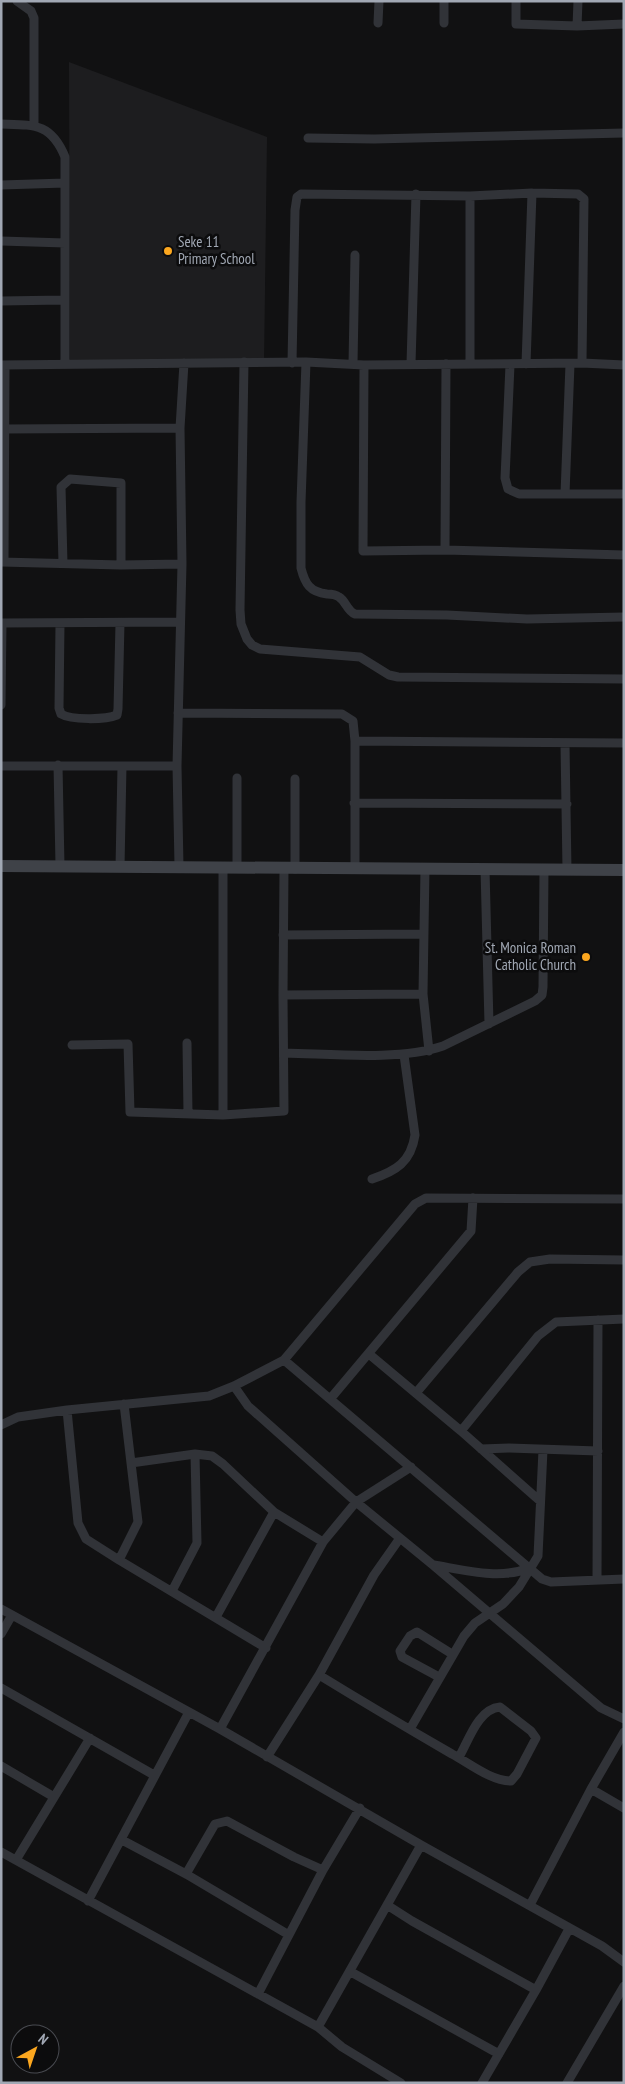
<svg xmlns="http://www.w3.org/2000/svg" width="625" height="2084" viewBox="0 0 625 2084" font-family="'PT Sans Narrow',sans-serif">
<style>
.built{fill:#1d1d1f}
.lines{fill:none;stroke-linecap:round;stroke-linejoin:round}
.street{stroke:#313338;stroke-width:9}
.secondary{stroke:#3f4248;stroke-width:12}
.poi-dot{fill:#fca71f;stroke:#0c0c0d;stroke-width:2}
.labels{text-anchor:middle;stroke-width:5;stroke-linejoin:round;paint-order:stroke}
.poi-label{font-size:15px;fill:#a1a8b4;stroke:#0c0c0d;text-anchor:start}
</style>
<rect width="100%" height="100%" fill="#111112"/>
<!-- built -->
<path class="built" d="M 69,62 L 267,137 L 264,365 L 70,365 Z"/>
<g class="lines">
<!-- street -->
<path class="street" d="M 17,1 L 31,11 L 34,18 L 34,125
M 444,1 L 444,23
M 516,1 L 516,24 L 577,26 L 624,24
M 378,23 L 379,1
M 577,26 L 578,1
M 1,124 C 34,125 51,123 65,157 L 65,363
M 308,138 L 374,139 L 624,133
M 1,185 L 65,183
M 470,196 L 470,364
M 1,241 L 65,243
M 1,301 L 63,300
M 244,362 L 240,610 L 241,624 L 247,639 L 252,645 L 260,649 L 360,657 L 389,675 L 398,677 L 624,679
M 306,362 L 301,502 L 301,568 C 305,584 310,592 327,594 C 331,594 335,594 339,597 C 346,601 347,611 355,614 L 447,615 L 527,619 L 624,617
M 292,363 L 295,210 L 297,197 L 301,194 L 470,196 L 532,193 L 578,194 L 584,199 L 582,363
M 353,364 L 355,255
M 411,364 L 416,194
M 526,364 L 532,193
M 1,365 L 306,362 L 364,365 L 582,363 L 624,365
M 364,365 L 363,551 L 445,550 L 624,555
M 510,365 L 505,478 L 508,489 L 519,494 L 624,494
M 4,429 L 180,428
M 565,494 L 570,364
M 445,550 L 446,364
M 1,562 L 121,565 L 182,564
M 4,562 L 5,365
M 63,563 L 61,487 L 70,479 L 121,483 L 121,565
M 1,623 L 180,622
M 60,624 L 59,708 L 61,714 C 71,720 105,720 117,715 L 118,709 L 120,623
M 1,705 L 2,623
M 178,713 L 342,714 L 353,721 L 355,741 L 355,868
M 355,741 L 624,743
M 565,744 L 567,870
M 58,765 L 60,866
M 1,766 L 177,766
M 295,779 L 295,869
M 354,803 L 567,804
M 179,866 L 177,766 L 182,564 L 180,428 L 184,363
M 120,867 L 122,766
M 223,868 L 223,1115 L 284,1111 L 283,995 L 284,869
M 237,868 L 237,778
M 425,868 L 423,994 L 429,1051
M 485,869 L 489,1024
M 283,935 L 423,934
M 283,995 L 423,994
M 187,1043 L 188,1114
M 72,1045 L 128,1044 L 130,1112 L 223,1115
M 285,1053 C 333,1054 398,1061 443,1046 L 535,1001 L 542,995 L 543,987 L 544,870
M 372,1179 C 396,1171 411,1162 415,1135 L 404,1055
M 369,1354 L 461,1431 L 540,1501
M 284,1360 L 542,1579 L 551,1582 L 624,1579
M 234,1386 L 248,1406 L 356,1502 L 433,1565 L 601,1708 L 624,1719
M 416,1393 L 518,1272 L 530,1262 L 550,1259 L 624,1260
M 331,1398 L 471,1231 L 473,1198
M 67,1410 L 78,1523 L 86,1539 L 119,1560 L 138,1522 L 124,1404
M 1,1425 L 18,1417 L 67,1410 L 209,1396 L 234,1386 L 284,1360 L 415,1204 L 426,1198 L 624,1199
M 461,1431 L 538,1336 L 556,1322 L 624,1319
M 481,1449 L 509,1448 L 598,1451
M 131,1463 L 195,1454 L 212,1456 L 223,1464 L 274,1512 L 323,1542
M 400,1538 L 374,1575 L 319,1675 C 363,1702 407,1728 452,1754 C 469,1763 491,1781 511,1781 L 517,1774 L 536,1738 L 531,1731 L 500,1707 C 478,1709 469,1740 459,1757
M 119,1560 L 266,1648
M 434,1565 C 464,1570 500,1580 529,1568
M 597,1580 L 598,1320
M 172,1591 L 197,1543 L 195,1454
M 1,1609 L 220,1729 L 421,1845
M 216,1617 L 274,1512
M 1,1634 L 12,1615
M 439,1677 L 402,1657 L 400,1651 L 410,1636 L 417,1632 L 452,1654
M 1,1688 L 154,1775
M 220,1729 L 323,1542 L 356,1502 L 411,1467
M 410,1729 L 464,1636 L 475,1623 L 503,1604 L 519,1587 L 538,1556 L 543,1450
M 267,1757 L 319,1675
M 1,1766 L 54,1797
M 591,1789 L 624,1808
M 122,1840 L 186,1874 L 289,1935
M 1,1852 L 318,2027 L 342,2047 L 401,2083
M 16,1860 L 90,1738
M 186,1874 L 215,1824 L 227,1821 L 294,1857 L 323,1870
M 88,1901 L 189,1712
M 387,1905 L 412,1921 L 536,1990 L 569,1929
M 530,1905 L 591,1789 L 624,1732
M 351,1972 L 499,2054
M 258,1994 L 323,1870 L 360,1808
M 318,2027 L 421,1845 L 602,1946 L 624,1962
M 482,2083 L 536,1990
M 567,2083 L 624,1986"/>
<!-- secondary -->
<path class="secondary" d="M 1,866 L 624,870"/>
</g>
<!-- markers -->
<g class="poi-dot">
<circle cx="168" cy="251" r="5"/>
<circle cx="586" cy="957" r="5"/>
</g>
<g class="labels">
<!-- poi labels -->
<g class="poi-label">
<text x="178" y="247">Seke 11<tspan x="178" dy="17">Primary School</tspan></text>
<text x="576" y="953" text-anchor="end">St. Monica Roman<tspan x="576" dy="17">Catholic Church</tspan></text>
</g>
</g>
<!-- border -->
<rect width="625" height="2084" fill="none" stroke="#a1a8b4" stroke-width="5"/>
<!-- north arrow -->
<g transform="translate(35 2049) rotate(40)"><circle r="24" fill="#0c0c0d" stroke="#484a50"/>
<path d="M0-4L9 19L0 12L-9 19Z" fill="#fca71f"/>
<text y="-8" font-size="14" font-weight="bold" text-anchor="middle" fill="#a1a8b4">N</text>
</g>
</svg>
